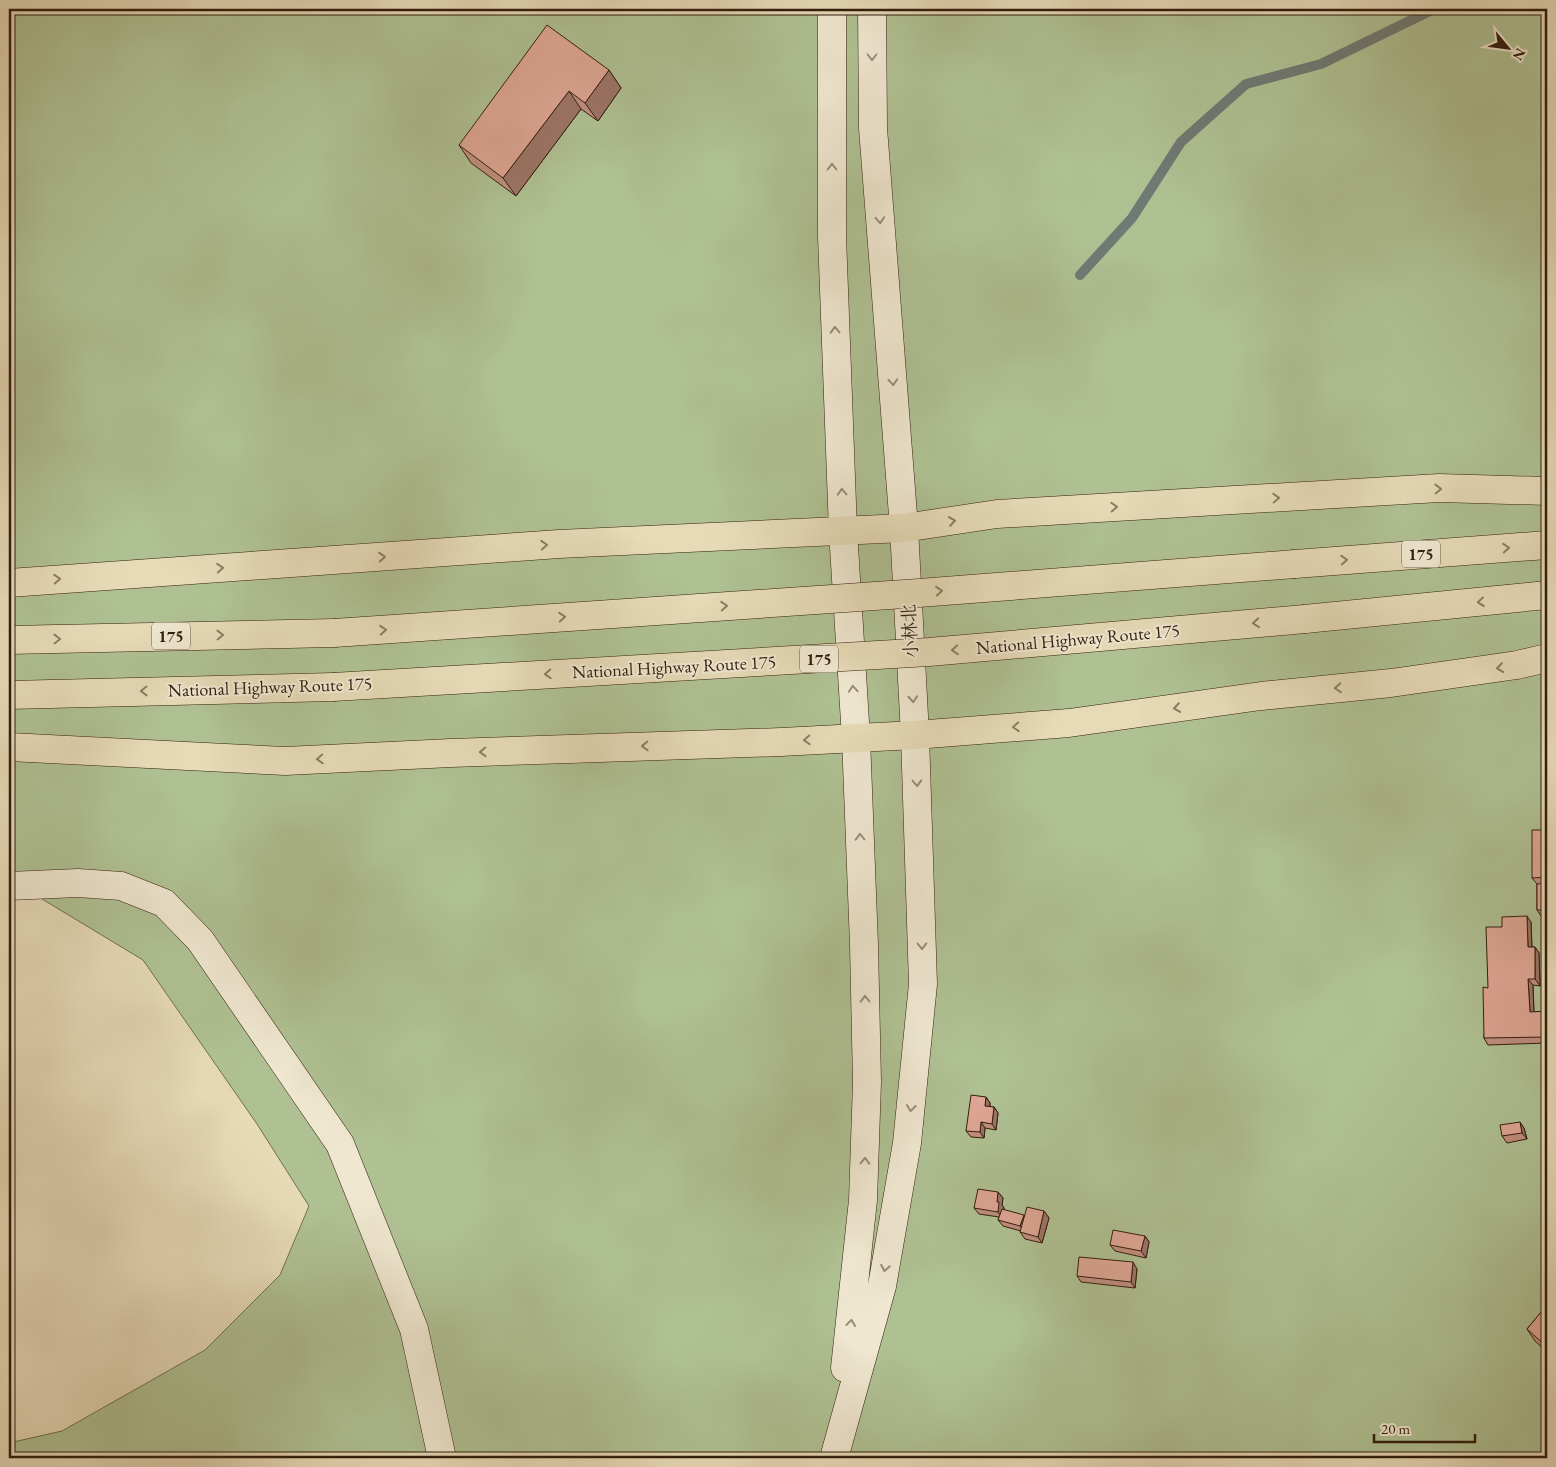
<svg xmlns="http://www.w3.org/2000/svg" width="1556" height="1467" viewBox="0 0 1556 1467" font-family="'EB Garamond','Noto Serif JP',serif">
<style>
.green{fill:#afc193;stroke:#706f50}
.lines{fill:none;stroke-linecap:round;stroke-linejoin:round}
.stream{stroke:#707a74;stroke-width:10}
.secondary-casing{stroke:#321d0e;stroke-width:29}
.highway-casing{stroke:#321d0e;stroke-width:29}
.secondary{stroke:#efe7d0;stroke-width:28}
.highway{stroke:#e6dab7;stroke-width:28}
.highway-bridge-casing{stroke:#321d0e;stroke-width:29;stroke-linecap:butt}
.highway-bridge{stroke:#e6dab7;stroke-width:28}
.wall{fill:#c08f80;stroke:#321d0e}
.shaded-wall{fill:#9c7468;stroke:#321d0e}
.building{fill:#dfa695;stroke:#321d0e}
.oneway{stroke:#9a8c79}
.oneway2{stroke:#8c7c62}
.labels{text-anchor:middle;stroke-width:4;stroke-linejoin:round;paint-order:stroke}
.shield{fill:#efe7d0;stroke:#6b5a48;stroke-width:1}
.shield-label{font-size:16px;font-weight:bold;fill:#321d0e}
.street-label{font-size:18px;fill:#321d0e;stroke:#efe7d0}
</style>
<rect width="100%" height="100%" fill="#e6dab7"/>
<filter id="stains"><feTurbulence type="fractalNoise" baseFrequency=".004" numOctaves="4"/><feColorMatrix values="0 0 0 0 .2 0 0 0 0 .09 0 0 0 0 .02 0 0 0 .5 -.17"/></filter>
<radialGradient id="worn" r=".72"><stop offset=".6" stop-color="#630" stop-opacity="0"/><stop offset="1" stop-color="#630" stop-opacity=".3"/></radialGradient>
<!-- green -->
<path class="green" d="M 9,9 L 1547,9 L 1547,1458 L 9,1458 L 9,1443 L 62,1431 L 205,1350 L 280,1275 L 309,1206 L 257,1124 L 143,960 L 9,879 Z"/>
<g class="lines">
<!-- stream -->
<path class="stream" d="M 1080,275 L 1132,218 L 1181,142 L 1246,84 L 1321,64 L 1434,9"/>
<!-- secondary casing -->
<g class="secondary-casing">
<path id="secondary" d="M 832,9 L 832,236 L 843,531 L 856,738 L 864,945 L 867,1082 L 863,1200 L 845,1368
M 9,886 L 78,883 L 121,886 L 164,903 L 200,940 L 340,1144 L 414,1329 L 442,1458
M 834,1458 L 882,1286 L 907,1143 L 923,984 L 915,735 L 904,528 L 873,128 L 872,9"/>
</g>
<!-- highway casing -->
<g class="highway-casing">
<path id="highway" d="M 1295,564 L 1547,545
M 9,583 L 559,544 L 904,528 L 997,514 L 1439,488 L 1547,491
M 1305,619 L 1547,595
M 9,640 L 334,633
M 9,695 L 333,687
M 9,747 L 285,761 L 451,753 L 781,742 L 915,735 L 1069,723 L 1261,696 L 1391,683 L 1517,665 L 1547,658"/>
</g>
<!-- secondary -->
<use href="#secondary" class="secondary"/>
<!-- highway -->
<use href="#highway" class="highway"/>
<!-- highway-bridge casing -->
<g class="highway-bridge-casing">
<path id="highway-bridge" d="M 334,633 L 919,593 L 1295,564
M 333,687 L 929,652 L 1305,619"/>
</g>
<!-- highway-bridge -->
<use href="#highway-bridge" class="highway-bridge"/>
</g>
<!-- wall -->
<path class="wall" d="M 609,70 L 621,88 L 598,121 L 581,109 L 516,196 L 471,163 L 459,145 Z
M 1547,830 L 1547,916 L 1541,916 L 1537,910 L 1537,884 L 1532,878 Z
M 1531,922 L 1532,947 L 1535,947 L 1539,953 L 1540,986 L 1533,985 L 1534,1012 L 1547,1011 L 1547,1043 L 1488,1045 L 1484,1038 L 1488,988 Z
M 1547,967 L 1547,990 L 1544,984 Z
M 986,1097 L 990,1103 L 990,1107 L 994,1107 L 998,1113 L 996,1130 L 985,1128 L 984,1138 L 971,1137 L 966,1131 Z
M 1524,1128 L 1527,1139 L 1507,1143 L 1502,1136 Z
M 998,1192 L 1003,1198 L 1002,1205 L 1004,1208 L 1004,1210 L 1024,1216 L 1044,1211 L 1049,1218 L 1042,1243 L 1025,1239 L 1020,1232 L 1021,1231 L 1003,1226 L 998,1220 L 999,1217 L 979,1214 L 974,1208 Z
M 1145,1236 L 1149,1242 L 1146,1258 L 1115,1251 L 1110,1245 Z
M 1137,1269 L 1135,1288 L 1081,1282 L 1077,1276 Z
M 1547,1305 L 1547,1352 L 1535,1341 L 1527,1329 Z"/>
<!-- shaded-wall -->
<path class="shaded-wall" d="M 609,70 L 621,88 L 598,121 L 585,103 Z
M 569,91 L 581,109 L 516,196 L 503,178 Z
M 1527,916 L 1531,922 L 1532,953 L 1528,947 Z
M 1535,947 L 1539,953 L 1540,986 L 1535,979 Z
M 1528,979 L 1533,985 L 1534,1018 L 1530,1012 Z
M 986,1097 L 990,1103 L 989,1112 L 985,1106 Z
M 994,1107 L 998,1113 L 996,1130 L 992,1124 Z
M 981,1122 L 985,1128 L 984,1138 L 980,1132 Z
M 1520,1122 L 1524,1128 L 1527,1139 L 1522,1133 Z
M 998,1192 L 1003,1198 L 1002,1205 L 1004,1208 L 1002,1218 L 998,1212 L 997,1202 Z
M 1044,1211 L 1049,1218 L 1042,1243 L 1038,1237 Z
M 1024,1215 L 1028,1221 L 1024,1232 L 1020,1226 Z
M 1145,1236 L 1149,1242 L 1146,1258 L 1141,1251 Z
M 1133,1262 L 1137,1269 L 1135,1288 L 1131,1282 Z"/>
<!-- building -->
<path class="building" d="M 547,25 L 609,70 L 585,103 L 569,91 L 503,178 L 459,145 Z
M 1532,830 L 1547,830 L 1547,877 L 1532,878 Z
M 1547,883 L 1547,910 L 1537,910 L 1537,884 Z
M 1527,916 L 1528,947 L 1535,947 L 1535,979 L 1528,979 L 1530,1012 L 1547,1011 L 1547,1037 L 1484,1038 L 1483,987 L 1488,988 L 1486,927 L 1502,927 L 1502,917 Z
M 1544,967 L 1547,967 L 1547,985 L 1544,984 Z
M 971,1095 L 986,1097 L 985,1106 L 994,1107 L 992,1124 L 981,1122 L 980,1132 L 966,1131 Z
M 1520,1122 L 1522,1133 L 1502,1136 L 1500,1125 Z
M 978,1189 L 998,1192 L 997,1202 L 999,1202 L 998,1212 L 974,1208 Z
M 1027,1207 L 1044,1211 L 1038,1237 L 1020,1232 Z
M 1002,1209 L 1024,1215 L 1020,1226 L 998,1220 Z
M 1113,1230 L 1145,1236 L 1141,1251 L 1110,1245 Z
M 1079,1257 L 1133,1262 L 1131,1282 L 1077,1276 Z
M 1547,1305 L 1547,1347 L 1527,1329 Z"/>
<!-- one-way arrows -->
<defs><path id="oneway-chevron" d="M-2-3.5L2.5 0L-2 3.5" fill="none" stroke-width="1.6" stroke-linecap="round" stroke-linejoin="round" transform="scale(1.25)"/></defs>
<g class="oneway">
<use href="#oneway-chevron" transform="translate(872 57) rotate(90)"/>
<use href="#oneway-chevron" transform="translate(832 167) rotate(-90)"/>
<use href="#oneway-chevron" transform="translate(880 220) rotate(86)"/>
<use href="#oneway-chevron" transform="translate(835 330) rotate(-92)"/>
<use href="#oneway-chevron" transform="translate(893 382) rotate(86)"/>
<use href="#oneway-chevron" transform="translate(842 492) rotate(-92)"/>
<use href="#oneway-chevron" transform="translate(853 689) rotate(-94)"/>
<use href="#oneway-chevron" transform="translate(913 699) rotate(87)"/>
<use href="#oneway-chevron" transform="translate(917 783) rotate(88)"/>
<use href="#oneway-chevron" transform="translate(860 837) rotate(-92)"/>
<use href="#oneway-chevron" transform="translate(922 946) rotate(89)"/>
<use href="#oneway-chevron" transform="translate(865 999) rotate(-91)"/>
<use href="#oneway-chevron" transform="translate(911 1108) rotate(96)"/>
<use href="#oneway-chevron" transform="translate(865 1161) rotate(-88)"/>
<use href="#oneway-chevron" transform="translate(885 1268) rotate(100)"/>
<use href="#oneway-chevron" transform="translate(851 1323) rotate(-84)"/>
</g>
<g class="oneway2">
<use href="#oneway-chevron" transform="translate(1438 489) rotate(-1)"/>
<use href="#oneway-chevron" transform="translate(1276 498) rotate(-3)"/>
<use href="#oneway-chevron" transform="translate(1114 507) rotate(-3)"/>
<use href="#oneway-chevron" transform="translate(952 521) rotate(-9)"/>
<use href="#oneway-chevron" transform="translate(544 545) rotate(-4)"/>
<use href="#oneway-chevron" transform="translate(1506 548) rotate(-4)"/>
<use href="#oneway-chevron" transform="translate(382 557) rotate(-4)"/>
<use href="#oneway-chevron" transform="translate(1344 560) rotate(-4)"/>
<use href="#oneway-chevron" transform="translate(220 568) rotate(-4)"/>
<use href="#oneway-chevron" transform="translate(57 579) rotate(-4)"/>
<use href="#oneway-chevron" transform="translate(939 591) rotate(-4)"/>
<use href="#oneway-chevron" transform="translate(1481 602) rotate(174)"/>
<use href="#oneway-chevron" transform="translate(724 606) rotate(-4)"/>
<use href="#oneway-chevron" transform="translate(562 617) rotate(-4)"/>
<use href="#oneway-chevron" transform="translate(1256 623) rotate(175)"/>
<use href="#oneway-chevron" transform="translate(383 630) rotate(-4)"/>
<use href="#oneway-chevron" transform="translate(220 635) rotate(-1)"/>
<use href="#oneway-chevron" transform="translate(57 639) rotate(-1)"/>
<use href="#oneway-chevron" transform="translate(955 650) rotate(175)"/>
<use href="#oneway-chevron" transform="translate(1500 668) rotate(172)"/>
<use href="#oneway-chevron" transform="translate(548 674) rotate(177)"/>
<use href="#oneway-chevron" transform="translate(1338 688) rotate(175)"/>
<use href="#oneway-chevron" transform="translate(144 691) rotate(179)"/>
<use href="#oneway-chevron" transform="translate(1177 708) rotate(172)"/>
<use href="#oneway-chevron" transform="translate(1016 727) rotate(176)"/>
<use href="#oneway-chevron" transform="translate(807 740) rotate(177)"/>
<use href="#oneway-chevron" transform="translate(645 746) rotate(178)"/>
<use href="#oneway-chevron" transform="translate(483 752) rotate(178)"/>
<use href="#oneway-chevron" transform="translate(320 759) rotate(177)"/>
</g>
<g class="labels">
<!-- shield labels -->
<g class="shield">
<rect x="1402" y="540.5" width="38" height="27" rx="4"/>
<rect x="152" y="622.5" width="38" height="27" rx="4"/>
<rect x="800" y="645.5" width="38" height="27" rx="4"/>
</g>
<g class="shield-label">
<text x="1421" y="560">175</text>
<text x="171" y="642">175</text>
<text x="819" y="665">175</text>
</g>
<!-- street labels -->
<g class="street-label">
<text transform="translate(910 631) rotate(-93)" y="6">小林北</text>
<text transform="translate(1078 639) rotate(-5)" y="6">National Highway Route 175</text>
<text transform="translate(674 667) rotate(-3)" y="6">National Highway Route 175</text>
<text transform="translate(270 687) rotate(-2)" y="6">National Highway Route 175</text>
</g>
</g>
<!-- margin -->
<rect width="1556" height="1467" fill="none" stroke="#e6dab7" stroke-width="30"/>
<rect x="10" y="10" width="1536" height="1447" fill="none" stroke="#321d0e" stroke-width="2.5"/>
<rect x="15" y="15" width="1526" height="1437" fill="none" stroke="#321d0e"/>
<!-- north arrow -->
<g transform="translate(1508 48) rotate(119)" stroke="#efe7d0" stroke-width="4" paint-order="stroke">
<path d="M0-4L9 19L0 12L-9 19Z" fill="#321d0e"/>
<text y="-8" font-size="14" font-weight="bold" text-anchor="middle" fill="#321d0e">N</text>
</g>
<!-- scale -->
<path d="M1374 1434v8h101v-8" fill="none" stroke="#321d0e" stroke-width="2.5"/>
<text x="1381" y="1434" font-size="15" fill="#321d0e" stroke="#efe7d0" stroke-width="4" paint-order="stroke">20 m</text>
<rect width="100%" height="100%" filter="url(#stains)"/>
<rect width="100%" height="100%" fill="url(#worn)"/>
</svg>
